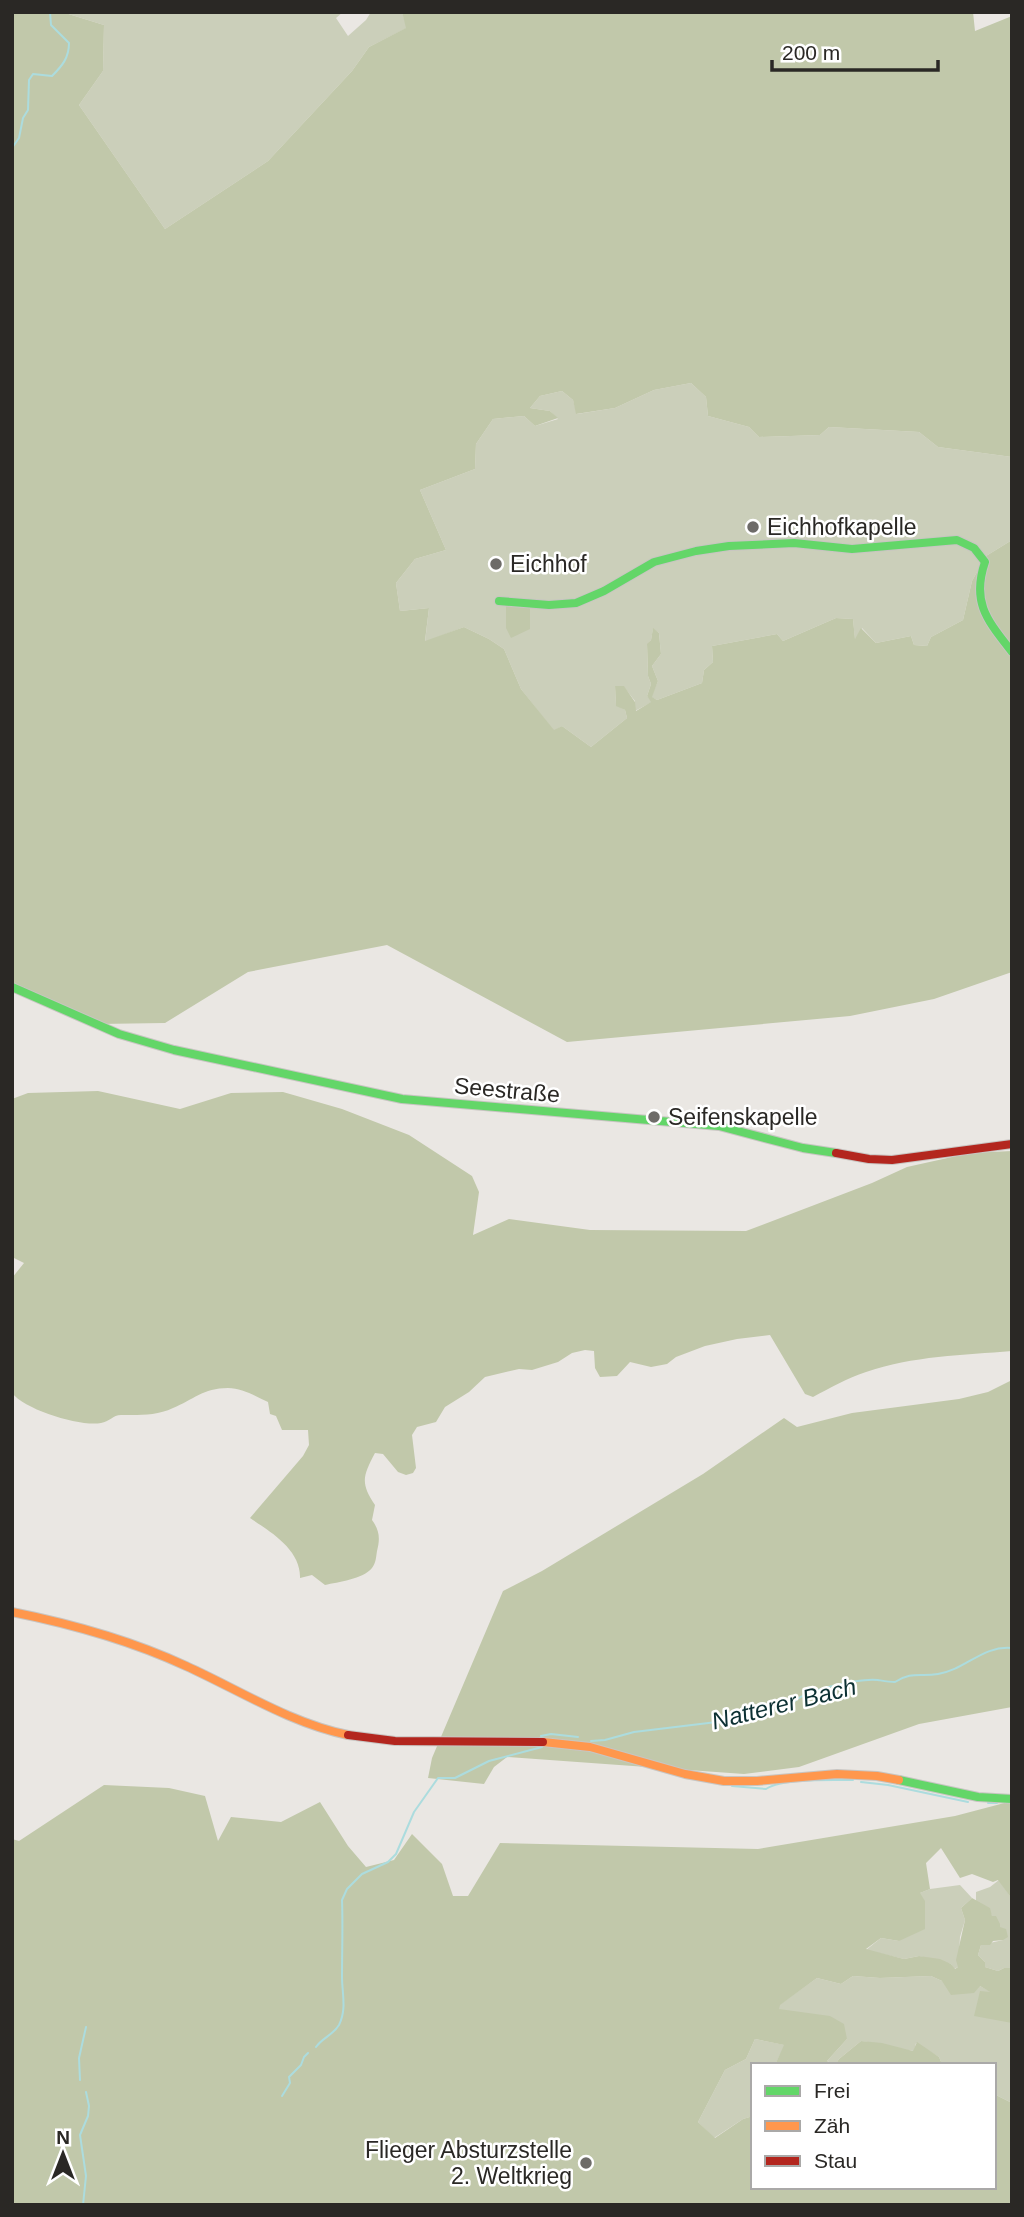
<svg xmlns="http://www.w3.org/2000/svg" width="1024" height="2217" viewBox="0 0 1024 2217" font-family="Helvetica,sans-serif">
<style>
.green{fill:#cbcfba}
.forest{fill:#c1c8aa}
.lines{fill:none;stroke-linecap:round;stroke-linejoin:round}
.stream{stroke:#acdcde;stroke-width:2}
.fast-casing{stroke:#c8c5c2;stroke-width:10}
.slow-casing{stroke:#c8c5c2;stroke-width:10}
.jam-casing{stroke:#c8c5c2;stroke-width:10}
.fast{stroke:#63d668;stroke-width:8}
.slow{stroke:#ff974d;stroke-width:8}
.jam{stroke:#b3261e;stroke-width:8}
.poi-dot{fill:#6d6b68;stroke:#fff;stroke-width:2.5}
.labels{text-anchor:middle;stroke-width:5;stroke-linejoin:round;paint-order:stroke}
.poi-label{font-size:23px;fill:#2a2825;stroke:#fff;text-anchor:start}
.street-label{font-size:23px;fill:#2a2825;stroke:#fff}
.water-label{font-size:24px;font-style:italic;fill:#0c3033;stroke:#fff}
</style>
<rect width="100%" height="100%" fill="#eae7e3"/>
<!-- green -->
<path class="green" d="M 62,12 L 343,12 L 336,18 L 348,36 L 366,20 L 371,12 L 402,12 L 407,28 L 369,47 L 352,71 L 268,161 L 165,229 L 79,105 L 103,71 L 104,25 Z
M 691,383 L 706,397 L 708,416 L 749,427 L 759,437 L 820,435 L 829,427 L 919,432 L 938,447 L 1012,457 L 1012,540 L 986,556 L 972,581 L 963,620 L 931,637 L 927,646 L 914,645 L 911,636 L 876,643 L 862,628 L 855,640 L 853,619 L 836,618 L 783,641 L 777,634 L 712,646 L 713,662 L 704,670 L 702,683 L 657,700 L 651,697 L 658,681 L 652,666 L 661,654 L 659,633 L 653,629 L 651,640 L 647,645 L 648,676 L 651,684 L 647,696 L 652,702 L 635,711 L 635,701 L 624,687 L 615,686 L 616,705 L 625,710 L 627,718 L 591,747 L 562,726 L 554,731 L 521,689 L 504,649 L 489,639 L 464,627 L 425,642 L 429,608 L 400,611 L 396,583 L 415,559 L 446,550 L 420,490 L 475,469 L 476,444 L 493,419 L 524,416 L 535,426 L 558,419 L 550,411 L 530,408 L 540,396 L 562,391 L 573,400 L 577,414 L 615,408 L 654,390 Z
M 999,1880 L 1012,1899 L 1012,1968 L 1004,1968 L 998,1971 L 985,1967 L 985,1962 L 978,1955 L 981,1945 L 1003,1940 C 1000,1928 992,1920 989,1908 L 976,1902 L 976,1892 L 990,1887 Z
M 960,1885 L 972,1898 L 961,1908 L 965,1920 L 960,1937 L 958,1967 L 954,1969 L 951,1964 L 919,1956 L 904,1959 L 866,1950 L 881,1938 L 899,1941 L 920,1893 L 930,1889 Z
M 853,1976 L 880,1978 L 931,1976 L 942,1981 L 980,1986 L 991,1992 L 1002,1989 L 1012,1995 L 1012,2103 L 994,2094 L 994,2065 L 971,2063 L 970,2065 L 956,2065 L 952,2062 L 950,2065 L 942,2064 L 939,2057 L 916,2043 L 914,2051 C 896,2049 880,2043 861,2041 L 839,2059 L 835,2065 L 827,2061 L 847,2039 L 778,2009 L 779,2005 L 817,1978 L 841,1984 Z
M 755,2039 L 785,2045 L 775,2065 L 753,2065 L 753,2116 L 743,2119 L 714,2138 L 698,2122 L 725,2070 L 746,2059 Z"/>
<!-- forest -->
<path class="forest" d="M 12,12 L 62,12 L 104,25 L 103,71 L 79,105 L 165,229 L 268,161 L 352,71 L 369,47 L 406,28 L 402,12 L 973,12 L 975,31 L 1012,16 L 1012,457 L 938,447 L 919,432 L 829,427 L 820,435 L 759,437 L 749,427 L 708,416 L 706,397 L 691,383 L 654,390 L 615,408 L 576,414 L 573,400 L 562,391 L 540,396 L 530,408 L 550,411 L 558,418 L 535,426 L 524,416 L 493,419 L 476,444 L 475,469 L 420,490 L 446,550 L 415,559 L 396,583 L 400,611 L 429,608 L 425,641 L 464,627 L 489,639 L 504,649 L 521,689 L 554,730 L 562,726 L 591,747 L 627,718 L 625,710 L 616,706 L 615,686 L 624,686 L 635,702 L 636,711 L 651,702 L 647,696 L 651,684 L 648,676 L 647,644 L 651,640 L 653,628 L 659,633 L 661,654 L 652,666 L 658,681 L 652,697 L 657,700 L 702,683 L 704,670 L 713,662 L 712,646 L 777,634 L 783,641 L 836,618 L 853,619 L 855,639 L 861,628 L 876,643 L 911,636 L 914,645 L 927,646 L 931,637 L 963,620 L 972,581 L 986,556 L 1012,540 L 1012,972 L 934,999 L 850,1016 L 567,1042 L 387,945 L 248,972 L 165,1023 L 98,1024 L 12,983 Z
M 506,604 L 530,606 L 530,629 L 511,638 L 506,628 Z
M 98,1091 L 180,1109 L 231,1093 L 283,1092 L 342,1109 L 409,1135 L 472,1176 L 479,1192 L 473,1235 L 509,1219 L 590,1230 L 746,1231 L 872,1183 L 907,1167 L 970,1153 L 1012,1151 L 1012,1351 C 964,1355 912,1356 866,1372 C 847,1378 830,1388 813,1397 L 805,1394 L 770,1335 L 737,1339 L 705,1346 L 676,1357 L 667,1364 L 651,1367 L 630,1362 L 617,1376 L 600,1377 L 595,1368 L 594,1351 L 585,1350 L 572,1353 L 558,1362 L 532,1370 L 519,1369 L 485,1377 L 469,1392 L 445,1407 L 436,1422 L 417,1427 L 412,1435 L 416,1468 L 413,1473 L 406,1475 L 398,1472 L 383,1454 L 375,1453 C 363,1476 360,1483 375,1505 L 372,1520 C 380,1531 380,1539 377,1551 C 376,1557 376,1563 372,1568 C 363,1579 338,1582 325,1585 L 312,1575 L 300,1578 C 301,1550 271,1532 250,1518 L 303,1456 L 309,1445 L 308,1430 L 282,1430 L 276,1416 L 270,1414 L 268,1402 C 255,1396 242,1388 228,1388 C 203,1388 193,1400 173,1408 C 156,1416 139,1415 121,1415 C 113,1415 109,1422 101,1423 C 81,1427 25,1410 12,1393 L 12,1278 L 24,1263 L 12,1257 L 12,1099 L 28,1093 Z
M 1012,1380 L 1012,1707 L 919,1724 L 799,1767 L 744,1774 L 507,1757 L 494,1767 L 484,1784 L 428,1778 L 432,1758 L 503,1591 L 542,1571 L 703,1474 L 784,1418 L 797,1427 L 852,1413 L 959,1399 L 988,1392 Z
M 104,1785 L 169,1788 L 205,1796 L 218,1841 L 231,1817 L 281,1822 L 320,1802 L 348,1846 L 366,1867 L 394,1860 L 412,1834 L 442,1864 L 453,1896 L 468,1896 L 500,1843 L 758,1849 L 955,1816 L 1012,1801 L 1012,1899 L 998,1880 L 993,1882 L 972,1874 L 960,1878 L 941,1848 L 926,1863 L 930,1889 L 920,1893 L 925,1901 L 925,1929 L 899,1941 L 881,1938 L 866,1949 L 904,1959 L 919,1956 L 940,1959 L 951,1964 L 955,1969 L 958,1967 L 956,1960 L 965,1920 L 961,1908 L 972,1898 L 990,1908 L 992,1916 L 996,1916 L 1000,1924 L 1000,1927 L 1006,1929 L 1008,1937 L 1003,1940 L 993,1941 L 990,1945 L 981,1945 L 978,1955 L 985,1962 L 985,1967 L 998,1971 L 1004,1968 L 1012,1968 L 1012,2023 L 974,2016 L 980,1991 L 990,1992 L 980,1986 L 974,1993 L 951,1995 L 942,1981 L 931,1976 L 880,1978 L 853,1976 L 841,1984 L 817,1978 L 780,2005 L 779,2009 L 830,2016 L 844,2024 L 847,2039 L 827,2061 L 834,2065 L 775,2065 L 784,2045 L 755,2039 L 746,2059 L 725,2070 L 698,2122 L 715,2138 L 743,2119 L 753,2116 L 753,2187 L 994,2187 L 994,2094 L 1012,2103 L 1012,2205 L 12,2205 L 12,1839 L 19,1841 Z
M 861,2041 L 882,2043 L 913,2051 L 917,2042 L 939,2057 L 942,2064 L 947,2065 L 835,2065 L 839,2059 Z"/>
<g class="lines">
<!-- stream -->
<path class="stream" d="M 12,148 L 19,138 L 23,118 L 28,110 L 29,80 L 33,74 L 52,76 C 62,66 69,58 69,43 L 51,25 L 50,12
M 541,1736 L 551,1734 L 578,1737
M 591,1741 L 605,1740 L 634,1732 L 725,1721 L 793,1703 C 803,1690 861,1678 878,1680 C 884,1681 889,1682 895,1682 C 912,1671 920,1677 938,1674 C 965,1670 983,1645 1012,1648
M 861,1782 L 888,1785 L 968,1802
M 732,1786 L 766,1789 C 782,1778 832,1780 853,1780
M 988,1803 L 997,1803
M 316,2047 C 322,2038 333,2035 339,2025 C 347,2009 342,1993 342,1977 C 342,1951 343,1926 342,1900 L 347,1889 L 362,1874 L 388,1862 L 396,1854 L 414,1812 L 438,1778 L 455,1778 L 489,1761 L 542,1747
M 80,2080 L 79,2058 L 86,2027
M 282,2096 L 290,2083 L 289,2077 L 301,2065 L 304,2057 L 308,2053
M 83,2205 L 86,2176 L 80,2135 L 88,2116 L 89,2106 L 86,2092"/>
<!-- fast casing -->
<g class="fast-casing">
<path id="fast" d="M 499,601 L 549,605 L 576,603 L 604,591 L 654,562 L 696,551 L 729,546 L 794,543 L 852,549 L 957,540 L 974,548 L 985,562 C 971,603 988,621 1012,652
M 12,987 L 119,1034 L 174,1050 L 402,1099 L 719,1126 L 803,1148 L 836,1153
M 899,1780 L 978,1797 L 1012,1799"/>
</g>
<!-- slow casing -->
<g class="slow-casing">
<path id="slow" d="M 12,1612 C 72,1624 130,1640 186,1666 C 239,1690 290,1723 348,1735
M 543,1742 L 590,1747 L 685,1774 L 724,1781 L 757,1781 L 837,1774 L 877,1776 L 899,1780"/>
</g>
<!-- jam casing -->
<g class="jam-casing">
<path id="jam" d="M 836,1153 L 869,1159 L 892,1160 L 1012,1144
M 348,1735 L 395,1741 L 543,1742"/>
</g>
<!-- fast -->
<use href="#fast" class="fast"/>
<!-- slow -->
<use href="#slow" class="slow"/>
<!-- jam -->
<use href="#jam" class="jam"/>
</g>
<!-- markers -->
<g class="poi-dot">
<circle cx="753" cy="527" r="7"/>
<circle cx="496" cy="564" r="7"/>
<circle cx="654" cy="1117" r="7"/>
<circle cx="586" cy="2163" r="7"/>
</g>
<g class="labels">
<!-- poi labels -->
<g class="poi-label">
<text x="767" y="535">Eichhofkapelle</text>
<text x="510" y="572">Eichhof</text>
<text x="668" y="1125">Seifenskapelle</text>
<text x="572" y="2158" text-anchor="end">Flieger Absturzstelle<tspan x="572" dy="26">2. Weltkrieg</tspan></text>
</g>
<!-- street labels -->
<g class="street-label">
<text transform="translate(507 1090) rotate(5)" y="8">Seestraße</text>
</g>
<!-- water labels -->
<g class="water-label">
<text transform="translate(784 1704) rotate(-14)" y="8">Natterer Bach</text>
</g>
</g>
<!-- border -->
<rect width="1024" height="2217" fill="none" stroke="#2a2825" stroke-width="28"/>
<!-- legend -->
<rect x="751" y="2063" width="245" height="126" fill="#ffffff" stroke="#aaa9a8" stroke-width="2"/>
<rect x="765" y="2086" width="35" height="10" fill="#63d668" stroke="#aaa9a8" stroke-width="2"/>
<text x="814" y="2098" font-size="21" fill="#2a2825">Frei</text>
<rect x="765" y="2121" width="35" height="10" fill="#ff974d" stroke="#aaa9a8" stroke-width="2"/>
<text x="814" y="2133" font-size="21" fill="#2a2825">Zäh</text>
<rect x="765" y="2156" width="35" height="10" fill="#b3261e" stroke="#aaa9a8" stroke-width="2"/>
<text x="814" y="2168" font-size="21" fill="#2a2825">Stau</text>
<!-- north arrow -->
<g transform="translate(63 2154)" stroke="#ffffff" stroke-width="5" paint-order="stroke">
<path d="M0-5L12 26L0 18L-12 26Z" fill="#2a2825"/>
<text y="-10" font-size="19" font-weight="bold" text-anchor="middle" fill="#2a2825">N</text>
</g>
<!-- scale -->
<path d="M772 60v10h166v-10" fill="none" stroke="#2a2825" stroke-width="3.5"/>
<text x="782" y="60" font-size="21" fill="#2a2825" stroke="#ffffff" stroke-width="5" paint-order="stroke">200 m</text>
</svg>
